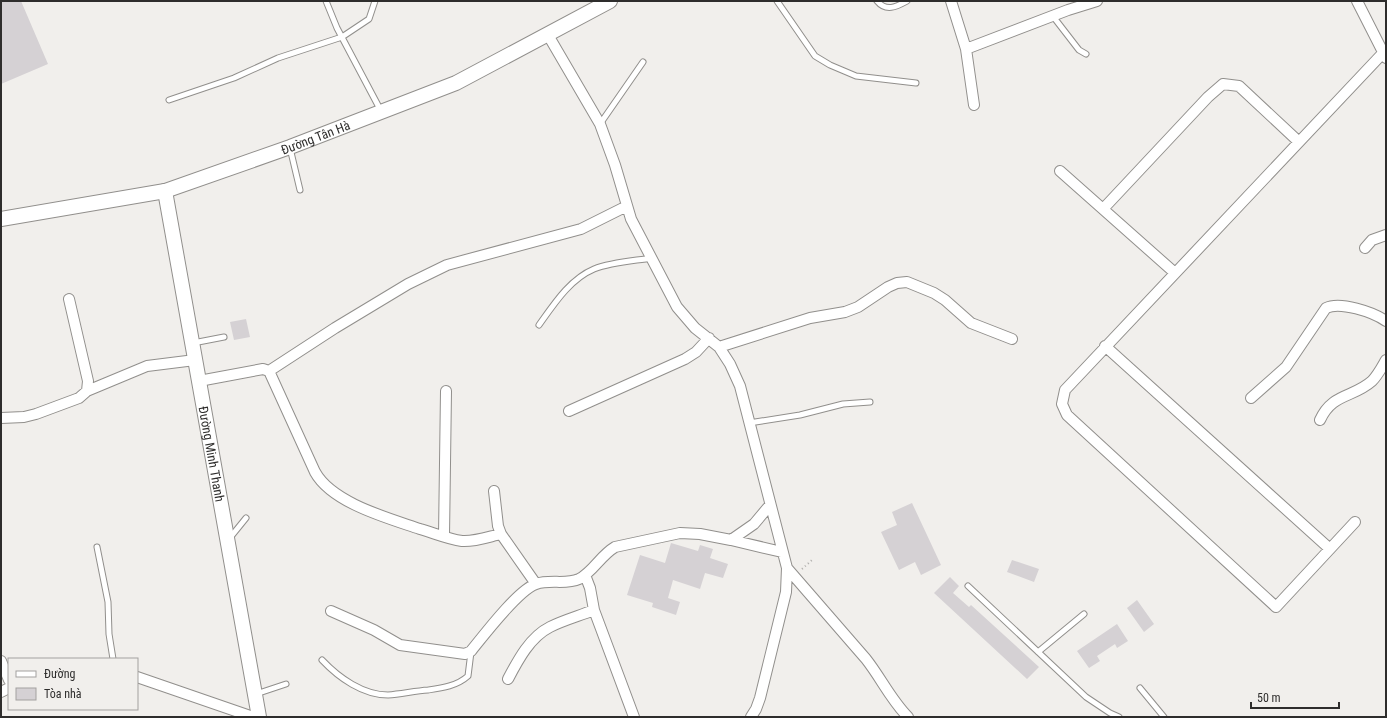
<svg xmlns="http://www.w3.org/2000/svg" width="1387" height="718" viewBox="0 0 1387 718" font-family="'Roboto Condensed',sans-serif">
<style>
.building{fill:#d5d1d4}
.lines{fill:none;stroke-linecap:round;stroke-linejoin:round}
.lane-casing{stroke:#918f8c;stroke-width:7}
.street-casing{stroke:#918f8c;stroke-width:12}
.secondary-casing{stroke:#918f8c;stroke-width:16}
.path{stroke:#afaeab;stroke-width:2;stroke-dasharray:1 3;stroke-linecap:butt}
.lane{stroke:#fff;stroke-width:5}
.street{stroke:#fff;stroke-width:10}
.secondary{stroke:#fff;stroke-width:14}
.labels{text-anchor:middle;stroke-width:4;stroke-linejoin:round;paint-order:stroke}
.street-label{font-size:13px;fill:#2e2d2c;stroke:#f1efec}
</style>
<rect width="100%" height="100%" fill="#f1efec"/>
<!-- building -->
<path class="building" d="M 1,1 L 21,1 L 48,64 L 1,84 Z
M 246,319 L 250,337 L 234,340 L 230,322 Z
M 912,503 L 941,565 L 921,575 L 915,562 L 899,570 L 881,532 L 897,525 L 892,512 Z
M 671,543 L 698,551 L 700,545 L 713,549 L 710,558 L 728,564 L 723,578 L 705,573 L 700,589 L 673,580 L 668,598 L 680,602 L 676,615 L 652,607 L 653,603 L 627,595 L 640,555 L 665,563 Z
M 1012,560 L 1039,569 L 1034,582 L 1007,572 Z
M 950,577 L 959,586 L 953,593 L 969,607 L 971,605 L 1039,667 L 1027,679 L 934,593 Z
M 1137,600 L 1154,624 L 1144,632 L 1127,608 Z
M 1117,624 L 1128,641 L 1117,648 L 1115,644 L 1097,656 L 1100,661 L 1089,668 L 1077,651 Z"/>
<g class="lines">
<!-- lane casing -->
<g class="lane-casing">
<path id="lane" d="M 326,1 L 337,28 L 381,111
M 777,1 L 815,56 L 830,65 L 856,76 L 916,83
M 877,1 C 886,12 896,7 907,1
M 1052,15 L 1079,50 L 1086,54
M 169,100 L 234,78 L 278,58 L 342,37 L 369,19 L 375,1
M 600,124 L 643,62
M 290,148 L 300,190
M 539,325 C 554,304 570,279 594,269 C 612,262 633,261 652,258
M 193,343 L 224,337
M 749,423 L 800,415 L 843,404 L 870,402
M 229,539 L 246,518
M 97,547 L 108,602 L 109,634 L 113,659
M 968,586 L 1086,697 L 1110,713 L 1119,717
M 1038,652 L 1084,614
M 322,660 C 339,678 363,695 388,695 C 401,694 415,691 428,690 C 442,688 457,686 468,676 L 471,652
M 1140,688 L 1164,717
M 256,694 L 286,684"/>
</g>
<!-- street casing -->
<g class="street-casing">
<path id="street" d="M 951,1 L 966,49 L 974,105
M 1357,1 L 1386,58
M 548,35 L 600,124 L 615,165 L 631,219 L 677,307 L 695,328 L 719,347 L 730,364 L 740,386 L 787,568 L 786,592 L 760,698 L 756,709 L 751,717
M 966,49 L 1068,10 L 1097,1
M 1060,171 L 1175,273
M 1103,209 L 1208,97 L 1223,84 L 1239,86 L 1299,142
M 1365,248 L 1372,240 L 1386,235
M 69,299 L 88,381 L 87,391
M 1105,346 L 1330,549
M 719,347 L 810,318 L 845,312 L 858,307 L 888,287 L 897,283 L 907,282 L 934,293 L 945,300 L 971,323 L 1012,339
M 269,371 L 335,328 L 408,284 L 447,265 L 581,229 L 627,206
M 199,381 L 263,369 L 269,371 L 315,472 C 332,503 388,518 420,529 C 434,533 448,539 462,541 C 474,542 488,537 501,534
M 1251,398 L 1286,367 L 1326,308 C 1340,301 1373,312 1386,321
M 569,411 L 685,359 L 696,352 L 709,338
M 1,418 L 24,417 L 36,414 L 79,398 L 87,391 L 147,366 L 195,360
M 1320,420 C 1332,393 1353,398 1372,381 C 1378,375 1382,367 1386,360
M 494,491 L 498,526 L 501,534 L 536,584
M 1355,522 L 1276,607 L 1067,415 L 1062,404 L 1065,390 L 1383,53
M 444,536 L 446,391
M 731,540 L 782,552
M 787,568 L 866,659 C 881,678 891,700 908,717
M 585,575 L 590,588 L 594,610 L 634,717
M 331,611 L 374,630 L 400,645 L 465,654 L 471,651 C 484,635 518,590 536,584 C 550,579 566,585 579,579 C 593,572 600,556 615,547 L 680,533 L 700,534 L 731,540 L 754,524 L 770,505
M 1,661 L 9,680
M 137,677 L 253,717
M 508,679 C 518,660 530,637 550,627 C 564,620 579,616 594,610
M 1,692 L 9,688"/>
</g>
<!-- secondary casing -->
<g class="secondary-casing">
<g id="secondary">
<path id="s1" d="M 165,191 L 259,717"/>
<path id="s2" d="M 1,219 L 165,191 L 290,147 L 456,83 L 610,1"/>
</g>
</g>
<!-- path -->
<path class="path" d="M 802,569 L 812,560"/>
<!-- lane -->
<use href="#lane" class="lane"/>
<!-- street -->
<use href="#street" class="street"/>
<!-- secondary -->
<use href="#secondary" class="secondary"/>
</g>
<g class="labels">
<!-- street labels -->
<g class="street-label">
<text dy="5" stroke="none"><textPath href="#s2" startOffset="326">Đường Tân Hà</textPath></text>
<text dy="5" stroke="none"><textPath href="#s1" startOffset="267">Đường Minh Thanh</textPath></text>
</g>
</g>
<!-- border -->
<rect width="1387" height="718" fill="none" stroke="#2e2d2c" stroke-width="4"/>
<!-- legend -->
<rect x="8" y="658" width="130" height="52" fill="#f1efec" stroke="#a3a19f"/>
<rect x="16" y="671" width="20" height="6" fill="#ffffff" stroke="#a3a19f"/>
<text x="44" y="678" font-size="12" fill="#2e2d2c">Đường</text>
<rect x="16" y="688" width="20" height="12" fill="#d5d1d4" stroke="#a3a19f"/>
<text x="44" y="698" font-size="12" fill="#2e2d2c">Tòa nhà</text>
<!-- scale -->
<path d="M1251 702v6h88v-6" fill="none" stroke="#2e2d2c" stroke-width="2"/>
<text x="1257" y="702" font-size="12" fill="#2e2d2c" stroke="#f1efec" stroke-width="3" paint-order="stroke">50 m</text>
</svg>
